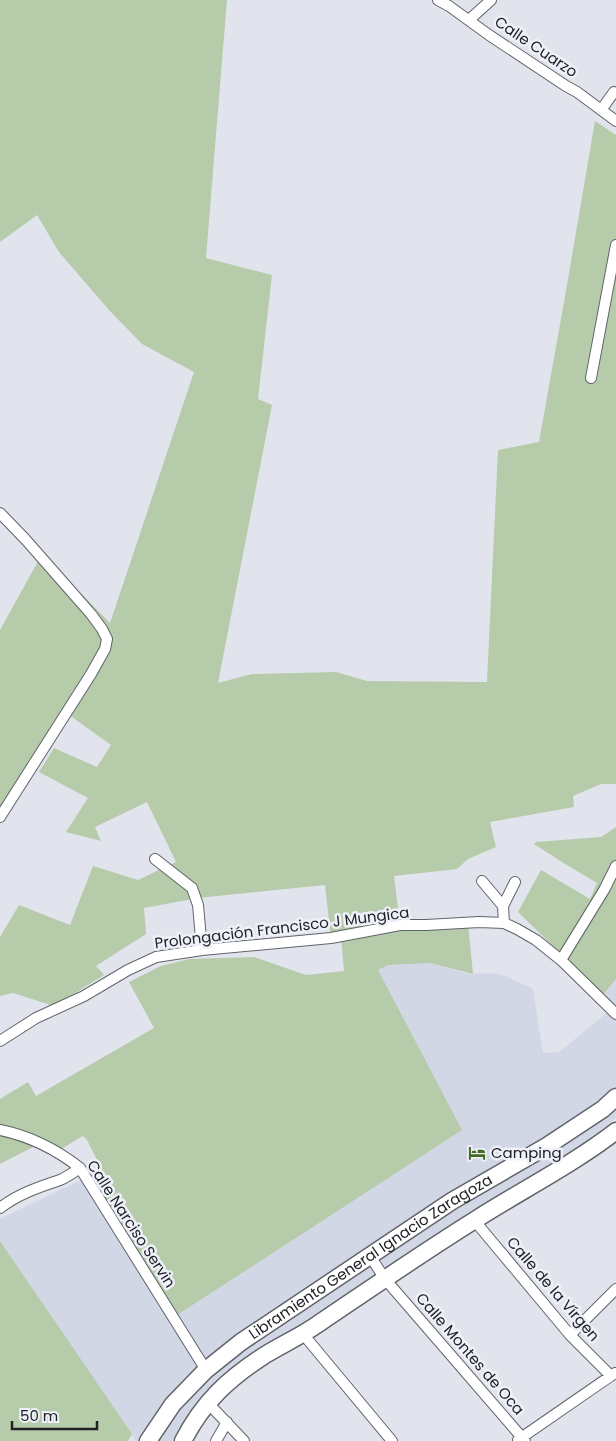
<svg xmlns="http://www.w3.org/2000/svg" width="616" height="1441" viewBox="0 0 616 1441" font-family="Poppins,sans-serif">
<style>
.built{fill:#d2d7e6}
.green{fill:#b6cba9}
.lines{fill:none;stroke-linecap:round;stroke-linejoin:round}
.minor-casing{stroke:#61636a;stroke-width:12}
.primary-casing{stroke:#61636a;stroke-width:19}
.minor{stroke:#fff;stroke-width:10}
.primary{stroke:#fff;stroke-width:16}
.labels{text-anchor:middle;stroke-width:5;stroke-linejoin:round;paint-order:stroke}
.street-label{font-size:15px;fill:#212225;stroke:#eef1f9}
.poi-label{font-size:15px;fill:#212225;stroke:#eef1f9;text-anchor:start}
</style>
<rect width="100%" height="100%" fill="#e1e4ec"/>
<!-- built -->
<path class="built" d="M 430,963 L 464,973 L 473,974 L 491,973 L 506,976 L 533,989 L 543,1053 L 559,1052 L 608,1012 L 616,1014 L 616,1118 L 578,1147 L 387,1267 L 249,1357 L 213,1386 L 184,1422 L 172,1441 L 136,1441 L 0,1241 L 0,1219 L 85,1178 L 168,1321 L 348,1203 L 378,969 L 388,965 Z
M 616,979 L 616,1007 L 603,995 Z"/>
<!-- green -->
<path class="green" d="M 0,0 L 227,0 L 206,258 L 272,275 L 258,399 L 272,405 L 218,683 L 252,674 L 336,672 L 367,681 L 487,682 L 498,450 L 539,442 L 567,285 L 595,121 L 616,135 L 616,784 L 601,784 L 573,796 L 574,807 L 490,822 L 496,847 L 468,859 L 457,869 L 394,876 L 400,925 L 468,923 L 473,974 L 430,963 L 388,965 L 378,970 L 462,1130 L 168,1321 L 85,1178 L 102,1170 L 87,1140 L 83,1136 L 53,1154 L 35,1146 L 0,1164 L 0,1099 L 28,1082 L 36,1096 L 154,1028 L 129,982 L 161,966 L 189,959 L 254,957 L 306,975 L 344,971 L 341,937 L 331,938 L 325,885 L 198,898 L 144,908 L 146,934 L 96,966 L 104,975 L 54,1006 L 13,993 L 0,996 L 0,937 L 19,905 L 70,925 L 93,866 L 138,880 L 176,862 L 147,802 L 95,827 L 101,841 L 66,832 L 88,798 L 39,772 L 54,748 L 97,767 L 111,745 L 65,712 L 0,817 L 0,630 L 42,554 L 110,623 L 194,372 L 142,344 L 109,310 L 59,252 L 37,215 L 0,242 Z
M 616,827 L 616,979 L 603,995 L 518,912 L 541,870 L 590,899 L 597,883 L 565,864 L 534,844 L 536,842 L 601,837 Z
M 0,1241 L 132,1434 L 128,1441 L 0,1441 Z"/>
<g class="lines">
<!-- minor casing -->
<g class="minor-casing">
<path id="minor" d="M 438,0 L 449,6 L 489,35 L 566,86 L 577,92 L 616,121
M 469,20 L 491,0
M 601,110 L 614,92
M 591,378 L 616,245
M 0,513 L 26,540 L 91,614 L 102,629 L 107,639 L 105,649 L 91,674 L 0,817
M 155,859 L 192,888 L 198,905 L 202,950
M 482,881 L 503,906
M 504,923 L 503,906 L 515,882
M 561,960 L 604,890 L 616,866
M 0,1041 L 36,1018 L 84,996 L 128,970 L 156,957 L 202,950 L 331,938 L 400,925 L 426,925 L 479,922 L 504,923 L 517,929 L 536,940 L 561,960 L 616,1014
M 0,1130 C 29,1136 57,1150 80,1168 L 206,1370
M 0,1208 C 18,1194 39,1187 60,1180 C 67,1177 74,1172 80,1168
M 474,1220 L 570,1335 L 611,1376
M 370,1256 L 385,1279 L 525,1441
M 303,1334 L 392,1441
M 570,1335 L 616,1289
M 207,1402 L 244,1441
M 518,1440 L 615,1373
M 216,1441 L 227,1422"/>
</g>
<!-- primary casing -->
<g class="primary-casing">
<g id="primary">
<path id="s1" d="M 148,1441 L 173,1404 L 206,1370 L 241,1342 L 452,1201 L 547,1146 L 603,1109 L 616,1097"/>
<path d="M 183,1441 C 203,1402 228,1379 265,1355 C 283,1344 301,1336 318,1324 C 370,1289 422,1253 475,1220 C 522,1190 572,1165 616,1131"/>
</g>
</g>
<!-- minor -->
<use href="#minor" class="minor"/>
<!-- primary -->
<use href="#primary" class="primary"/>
</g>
<!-- icons -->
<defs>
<g id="hotel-bare" transform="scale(1.35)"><path d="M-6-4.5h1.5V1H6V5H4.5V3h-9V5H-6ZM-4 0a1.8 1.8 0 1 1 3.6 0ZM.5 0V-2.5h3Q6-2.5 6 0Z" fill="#446b25" stroke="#eef1f9" stroke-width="2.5" paint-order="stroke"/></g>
</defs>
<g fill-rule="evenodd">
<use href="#hotel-bare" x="477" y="1153"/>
</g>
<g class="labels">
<!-- street labels -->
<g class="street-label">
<text transform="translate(536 47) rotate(34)" y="5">Calle Cuarzo</text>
<text transform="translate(282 928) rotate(-7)" y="5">Prolongación Francisco J Mungica</text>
<text transform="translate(131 1224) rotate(57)" y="5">Calle Narciso Servin</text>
<text dy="5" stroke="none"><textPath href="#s1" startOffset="292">Libramiento General Ignacio Zaragoza</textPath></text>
<text transform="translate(553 1289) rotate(49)" y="5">Calle de la Vírgen</text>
<text transform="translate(470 1354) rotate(49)" y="5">Calle Montes de Oca</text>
</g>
<!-- poi labels -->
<g class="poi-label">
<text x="491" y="1158">Camping</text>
</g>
</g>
<!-- scale -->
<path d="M12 1421v8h85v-8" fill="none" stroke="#212225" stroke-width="2.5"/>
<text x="20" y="1421" font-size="15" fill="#212225" stroke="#eef1f9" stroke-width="4" paint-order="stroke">50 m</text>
</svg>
